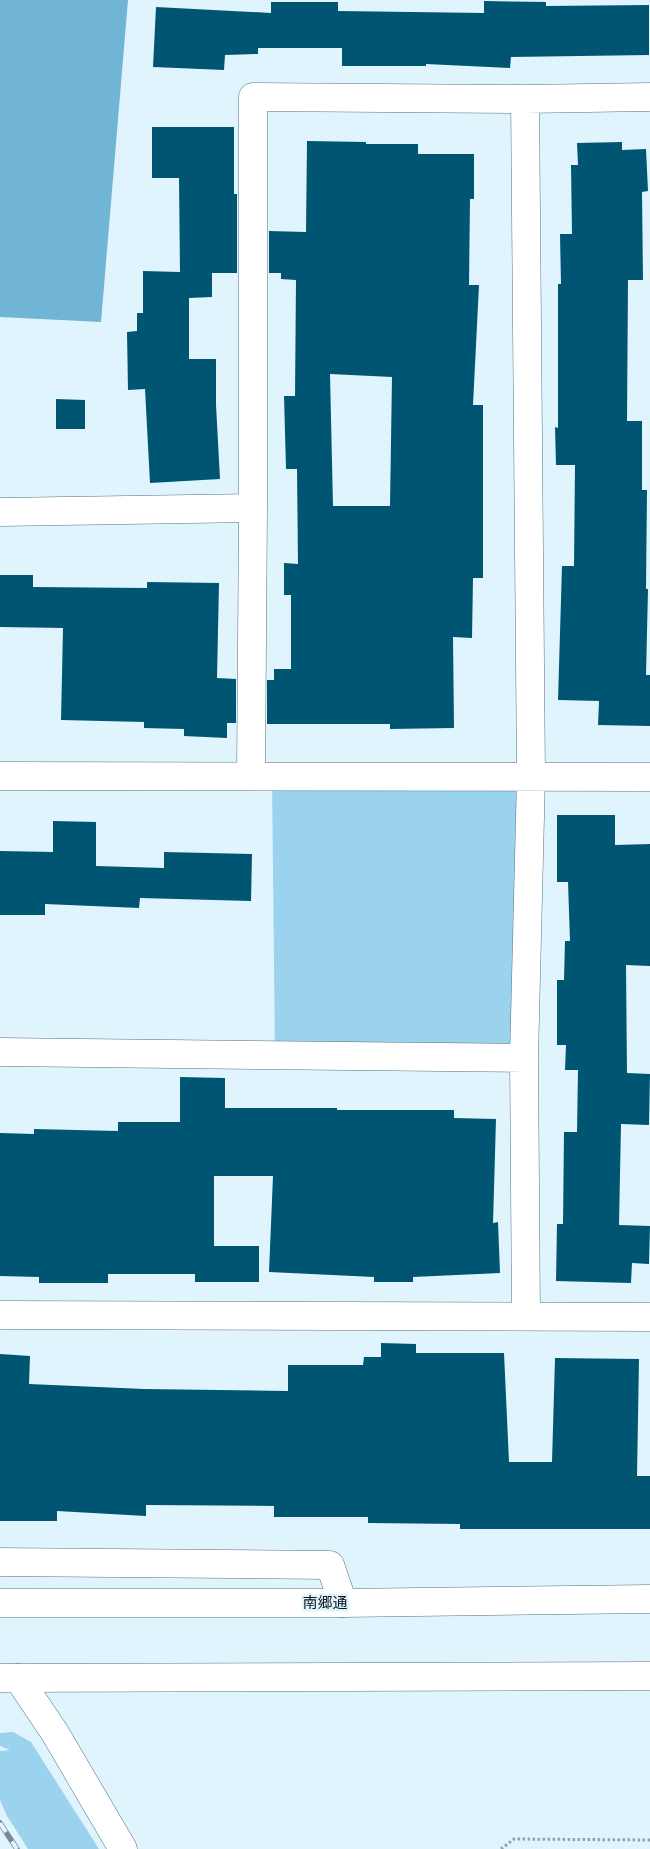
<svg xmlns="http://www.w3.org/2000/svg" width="650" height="1849" viewBox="0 0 650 1849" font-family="Overpass,'Noto Sans JP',sans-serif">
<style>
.green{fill:#9bd2ed}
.forest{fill:#70b5d6}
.building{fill:#005572;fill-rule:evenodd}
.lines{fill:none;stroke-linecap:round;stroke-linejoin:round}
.minor-casing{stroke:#557382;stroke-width:29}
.tertiary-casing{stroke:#557382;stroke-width:29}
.path{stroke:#90a1a9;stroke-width:3;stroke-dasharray:2.5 2.5;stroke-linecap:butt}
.minor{stroke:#fff;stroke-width:28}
.tertiary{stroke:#fff;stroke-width:28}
.rail-casing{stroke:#7a8a92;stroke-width:5.5}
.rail{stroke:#e0f4fe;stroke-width:4;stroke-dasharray:11;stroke-linecap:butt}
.labels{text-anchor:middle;stroke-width:5;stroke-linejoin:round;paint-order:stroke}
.street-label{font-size:15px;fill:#0a171d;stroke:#e0f4fe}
</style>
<rect width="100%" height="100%" fill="#e0f4fe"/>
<!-- green -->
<path class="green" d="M 272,776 L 531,777 L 524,1058 L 275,1055 Z
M 13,1732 L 31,1742 L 99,1849 L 28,1849 L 7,1816 L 0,1800 L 0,1751 L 10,1750 L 0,1746 L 0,1733 Z"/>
<!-- forest -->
<path class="forest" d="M 0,0 L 128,0 L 101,322 L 0,317 Z"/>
<!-- building -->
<path class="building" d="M 484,1 L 546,2 L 546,6 L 649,5 L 649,55 L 511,57 L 510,68 L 426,64 L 426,66 L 342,66 L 342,48 L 258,48 L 258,54 L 225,55 L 224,70 L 153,67 L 156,7 L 271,13 L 271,2 L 338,2 L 338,11 L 484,13 Z
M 152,127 L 234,127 L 234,194 L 237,194 L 237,273 L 212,273 L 212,297 L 189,298 L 189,359 L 216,359 L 216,405 L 220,479 L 150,483 L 145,389 L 128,390 L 127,332 L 137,331 L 137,313 L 143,313 L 143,271 L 180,272 L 179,178 L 152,178 Z
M 307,141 L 366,142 L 366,144 L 418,144 L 418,154 L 474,154 L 474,199 L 470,199 L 469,285 L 479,285 L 473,405 L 483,405 L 483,578 L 473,578 L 472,638 L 453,637 L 454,728 L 390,729 L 390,724 L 267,724 L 267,680 L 274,680 L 274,669 L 291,669 L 291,595 L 284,595 L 284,563 L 298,564 L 297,469 L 286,469 L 284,396 L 295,396 L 296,280 L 281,279 L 281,273 L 269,273 L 269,231 L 306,232 ZM 330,374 L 392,377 L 390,506 L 333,506 Z
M 622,142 L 622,150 L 646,149 L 648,191 L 642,192 L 643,280 L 628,280 L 627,421 L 642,421 L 642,490 L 647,490 L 646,589 L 648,589 L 646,675 L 650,675 L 650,726 L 598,725 L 599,701 L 558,700 L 562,566 L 574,566 L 575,465 L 556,465 L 555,427 L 558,428 L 558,284 L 561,284 L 560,234 L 572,234 L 571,165 L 578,165 L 577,143 Z
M 56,399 L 85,400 L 85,429 L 56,429 Z
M 0,575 L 33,575 L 33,587 L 147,588 L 147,582 L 219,583 L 217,678 L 236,679 L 236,723 L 227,723 L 227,738 L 184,736 L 184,729 L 144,728 L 144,722 L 61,720 L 63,628 L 0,627 Z
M 557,815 L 615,815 L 615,845 L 650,844 L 650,966 L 626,965 L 627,1073 L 650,1074 L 649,1125 L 621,1124 L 619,1225 L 650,1226 L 649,1264 L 632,1263 L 631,1283 L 556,1281 L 557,1224 L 563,1224 L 564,1132 L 577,1132 L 578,1070 L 565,1070 L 566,1045 L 557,1045 L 557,980 L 564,980 L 565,941 L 570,941 L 568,882 L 557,882 Z
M 53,821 L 96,822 L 96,866 L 164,868 L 164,852 L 252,854 L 251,901 L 140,898 L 139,908 L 45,904 L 45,915 L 0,915 L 0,851 L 53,852 Z
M 180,1077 L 225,1078 L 225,1108 L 337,1108 L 337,1110 L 454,1110 L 454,1118 L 496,1119 L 493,1223 L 498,1222 L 500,1273 L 413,1277 L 413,1282 L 374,1282 L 374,1277 L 269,1272 L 273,1176 L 214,1176 L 214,1246 L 259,1246 L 259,1282 L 195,1282 L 195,1274 L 108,1274 L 108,1283 L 39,1283 L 39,1277 L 0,1276 L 0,1133 L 34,1134 L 34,1129 L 118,1131 L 118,1122 L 180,1122 Z
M 381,1343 L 416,1344 L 416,1353 L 504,1353 L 509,1462 L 552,1462 L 555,1358 L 639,1359 L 637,1476 L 650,1476 L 650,1529 L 460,1529 L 460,1524 L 368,1523 L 368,1517 L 274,1517 L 274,1506 L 146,1505 L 146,1516 L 57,1511 L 57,1521 L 0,1521 L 0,1354 L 30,1356 L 29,1384 L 144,1389 L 288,1391 L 288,1365 L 363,1365 L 364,1357 L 381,1357 Z"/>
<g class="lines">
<!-- minor casing -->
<g class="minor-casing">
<path id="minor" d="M 525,99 L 531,777 L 524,1058 L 526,1316
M 0,512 L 253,508
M 0,776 L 650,777
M 251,776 L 253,508 L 253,97 L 525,99 L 650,97
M 0,1052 L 524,1058
M 0,1315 L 650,1317
M 0,1562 L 330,1565 L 343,1603
M 18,1678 L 55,1733 L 123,1849"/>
</g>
<!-- tertiary casing -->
<g class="tertiary-casing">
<path id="tertiary" d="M 0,1603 L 343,1603 L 650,1599
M 0,1678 L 650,1676"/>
</g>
<!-- path -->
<path class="path" d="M 501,1849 L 514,1839 L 650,1840"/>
<!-- minor -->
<use href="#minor" class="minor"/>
<!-- tertiary -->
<use href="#tertiary" class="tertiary"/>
<!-- rail casing -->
<g class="rail-casing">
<path id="rail" d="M 0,1823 L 17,1849"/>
</g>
<!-- rail -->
<use href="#rail" class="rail"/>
</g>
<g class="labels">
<!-- street labels -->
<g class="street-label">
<text x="325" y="1608">南郷通</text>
</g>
</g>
</svg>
